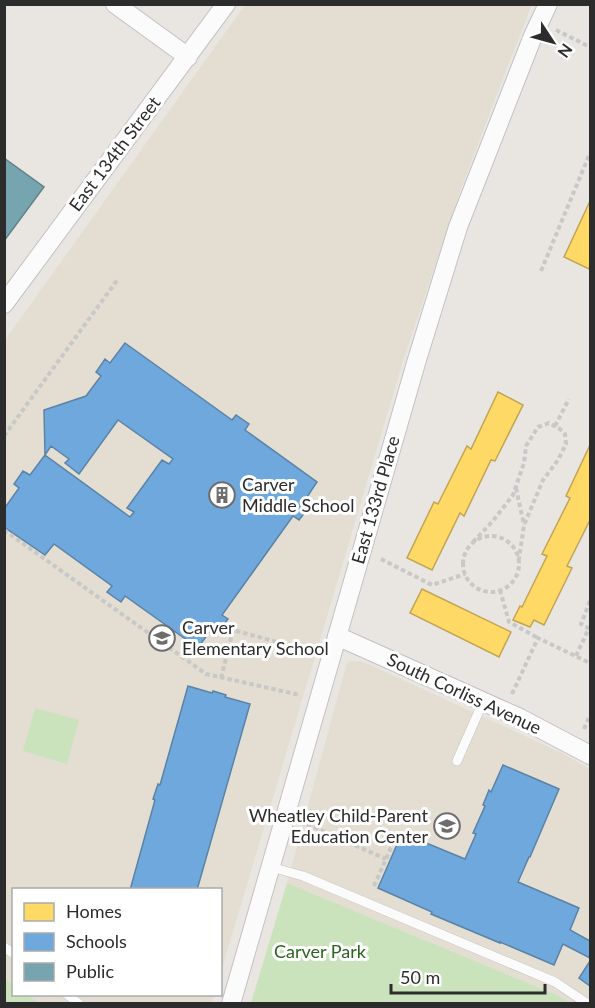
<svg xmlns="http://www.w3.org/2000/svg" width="595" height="1008" viewBox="0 0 595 1008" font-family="Lato,sans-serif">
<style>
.education{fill:#e3ded1}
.green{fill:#cae3bd}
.homes{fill:#ffd966;stroke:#c0a555;stroke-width:1.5}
.schools{fill:#6fa8dc;stroke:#5b83a7;stroke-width:1.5;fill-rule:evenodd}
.public{fill:#76a5af;stroke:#608188;stroke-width:1.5}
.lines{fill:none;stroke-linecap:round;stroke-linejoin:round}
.lane-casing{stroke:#c3c2c2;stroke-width:10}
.street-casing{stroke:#c3c2c2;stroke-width:20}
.path{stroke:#c8c8c7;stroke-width:4;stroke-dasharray:4.5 3;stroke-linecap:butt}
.lane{stroke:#fcfbfb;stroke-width:9}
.street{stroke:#fcfbfb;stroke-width:18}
.labels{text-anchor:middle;stroke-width:6;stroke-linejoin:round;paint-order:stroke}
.street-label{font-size:18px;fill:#2c2c2c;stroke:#fff}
.poi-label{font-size:18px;fill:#2c2c2c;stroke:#fff;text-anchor:start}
.park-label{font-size:18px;fill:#29651f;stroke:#fff}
</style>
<rect width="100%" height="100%" fill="#e9e6e2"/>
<!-- education -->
<path class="education" d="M 245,5 L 532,5 L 508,65 L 461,189 L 404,358 L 221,972 L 220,890 L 14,890 L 13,985 L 5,978 L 5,340 Z
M 353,661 L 360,661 L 366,663 L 562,753 L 590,769 L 590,1003 L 570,1003 L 557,995 L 287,883 L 346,666 L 348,662 Z
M 27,995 L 214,995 L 211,1004 L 39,1004 Z"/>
<!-- green -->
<path class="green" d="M 35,708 L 79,720 L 67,764 L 23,751 Z
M 287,883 L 557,995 L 570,1003 L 251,1003 Z
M 5,978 L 13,985 L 14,994 L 27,995 L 39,1003 L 5,1003 Z"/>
<!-- homes -->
<path class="homes" d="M 590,201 L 590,265 L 589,269 L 564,257 Z
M 498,392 L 523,405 L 495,461 L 491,460 L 464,516 L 460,513 L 432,570 L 407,558 L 434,502 L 438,504 L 467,446 L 471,449 Z
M 590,445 L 590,520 L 567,566 L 572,568 L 544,625 L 534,620 L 530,627 L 513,620 L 520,606 L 522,607 L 547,556 L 542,554 L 570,498 L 566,496 Z
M 422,589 L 511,632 L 499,657 L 410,613 Z"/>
<!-- schools -->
<path class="schools" d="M 125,343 L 232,420 L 236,415 L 249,424 L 245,430 L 317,482 L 303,503 L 309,507 L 299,520 L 293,516 L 222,615 L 228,619 L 218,632 L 212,628 L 198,648 L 125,596 L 121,602 L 107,592 L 112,586 L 54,544 L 45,555 L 4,527 L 4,509 L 19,488 L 14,484 L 23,471 L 30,475 L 45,455 L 44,410 L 86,396 L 101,376 L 96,372 L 105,359 L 110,363 ZM 118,420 L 173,459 L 169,464 L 162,460 L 127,508 L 134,512 L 130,517 L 45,455 L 51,446 L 69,459 L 65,463 L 79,474 Z
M 188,686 L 212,693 L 213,691 L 226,695 L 225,697 L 250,704 L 197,890 L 130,890 L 155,800 L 153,799 L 158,784 L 160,785 Z
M 503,765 L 559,789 L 530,857 L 529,857 L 518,882 L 579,908 L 570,930 L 590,941 L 590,958 L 563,944 L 554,965 L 500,942 L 500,943 L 431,914 L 432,912 L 378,888 L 402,833 L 465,859 L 476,834 L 473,833 L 485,806 L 483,805 L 489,790 L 491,792 Z
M 590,961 L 590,986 L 579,978 Z"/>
<!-- public -->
<path class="public" d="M 4,158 L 44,187 L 4,241 Z"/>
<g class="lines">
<!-- lane casing -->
<g class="lane-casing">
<path id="lane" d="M 457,761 L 483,702
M 271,867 L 303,876 L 555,982 L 588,1004
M 4,947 L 14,954
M 67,994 L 79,1004"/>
</g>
<!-- street casing -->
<g class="street-casing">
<path id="street" d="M 115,4 L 188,57
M 4,304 L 226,4
M 337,636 L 520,718 L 590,755
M 231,1004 L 416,363 L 458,227 L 533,36 L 548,4"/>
</g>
<!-- path -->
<path class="path" d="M 556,30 L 590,47
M 541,271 L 590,153
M 555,426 L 569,399
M 4,436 L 118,279
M 4,466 L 4,467
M 516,488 L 524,525
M 4,530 L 206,674 L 300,695
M463 564a28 28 0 1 1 56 0a28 28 0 1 1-56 0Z
M 473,542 L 492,522 L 513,495 L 524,463 L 526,446 L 538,427 L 549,423 L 560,429 L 565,434 L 566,444 L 558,460 L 543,480 L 524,525 L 519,559
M 381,559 L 432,585 L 465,574
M 500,590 L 509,622 L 538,638
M 590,601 L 581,624 L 590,629
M 576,656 L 589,628
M 221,678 L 233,630 L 314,652
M 512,694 L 538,638 L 590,663
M 584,729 L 590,715
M 307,824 L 386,859
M 374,886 L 398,832"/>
<!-- lane -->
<use href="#lane" class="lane"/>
<!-- street -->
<use href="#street" class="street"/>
</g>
<!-- icons -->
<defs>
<g id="building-ring" transform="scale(1.35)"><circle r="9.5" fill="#fff" stroke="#6e6d6c" stroke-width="1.5"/><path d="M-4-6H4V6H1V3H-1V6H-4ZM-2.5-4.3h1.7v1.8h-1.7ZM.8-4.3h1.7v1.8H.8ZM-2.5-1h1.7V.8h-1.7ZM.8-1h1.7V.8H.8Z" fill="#6e6d6c"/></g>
<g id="school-ring" transform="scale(1.35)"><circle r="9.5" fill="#fff" stroke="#6e6d6c" stroke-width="1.5"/><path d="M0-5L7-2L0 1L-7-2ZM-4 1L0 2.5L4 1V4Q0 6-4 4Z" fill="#6e6d6c"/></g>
</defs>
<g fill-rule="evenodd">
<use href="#building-ring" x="222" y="495"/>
<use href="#school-ring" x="162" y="638"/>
<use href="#school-ring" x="447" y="826"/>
</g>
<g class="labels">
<!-- street labels -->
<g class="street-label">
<text transform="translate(115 154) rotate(-53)" y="6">East 134th Street</text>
<text transform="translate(376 500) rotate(-74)" y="6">East 133rd Place</text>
<text transform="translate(464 694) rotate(25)" y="6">South Corliss Avenue</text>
</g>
<!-- poi labels -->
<g class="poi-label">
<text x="242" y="491">Carver<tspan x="242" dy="21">Middle School</tspan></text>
<text x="182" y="634">Carver<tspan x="182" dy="21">Elementary School</tspan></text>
<text x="428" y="822" text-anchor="end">Wheatley Child-Parent<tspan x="428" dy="21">Education Center</tspan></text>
</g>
<!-- park labels -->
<g class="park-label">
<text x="320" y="958">Carver Park</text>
</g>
</g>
<!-- border -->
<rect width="595" height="1008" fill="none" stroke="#2c2c2c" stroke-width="12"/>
<!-- legend -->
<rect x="12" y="888" width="210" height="108" fill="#ffffff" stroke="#ababab" stroke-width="1.5"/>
<rect x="24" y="903" width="30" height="18" fill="#ffd966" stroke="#ababab" stroke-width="1.5"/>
<text x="66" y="918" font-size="18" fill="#2c2c2c">Homes</text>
<rect x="24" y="933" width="30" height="18" fill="#6fa8dc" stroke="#ababab" stroke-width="1.5"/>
<text x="66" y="948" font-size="18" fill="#2c2c2c">Schools</text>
<rect x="24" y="963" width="30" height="18" fill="#76a5af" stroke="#ababab" stroke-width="1.5"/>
<text x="66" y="978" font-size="18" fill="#2c2c2c">Public</text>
<!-- north arrow -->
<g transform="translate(553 42) rotate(126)" stroke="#ffffff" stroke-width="4.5" paint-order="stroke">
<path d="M0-4.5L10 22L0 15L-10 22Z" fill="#2c2c2c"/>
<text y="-9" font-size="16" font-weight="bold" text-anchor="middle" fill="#2c2c2c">N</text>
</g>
<!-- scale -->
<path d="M391 984v9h154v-9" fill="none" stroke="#2c2c2c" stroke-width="3"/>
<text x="400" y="984" font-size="18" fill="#2c2c2c" stroke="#ffffff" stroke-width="4.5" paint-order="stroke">50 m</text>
</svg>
